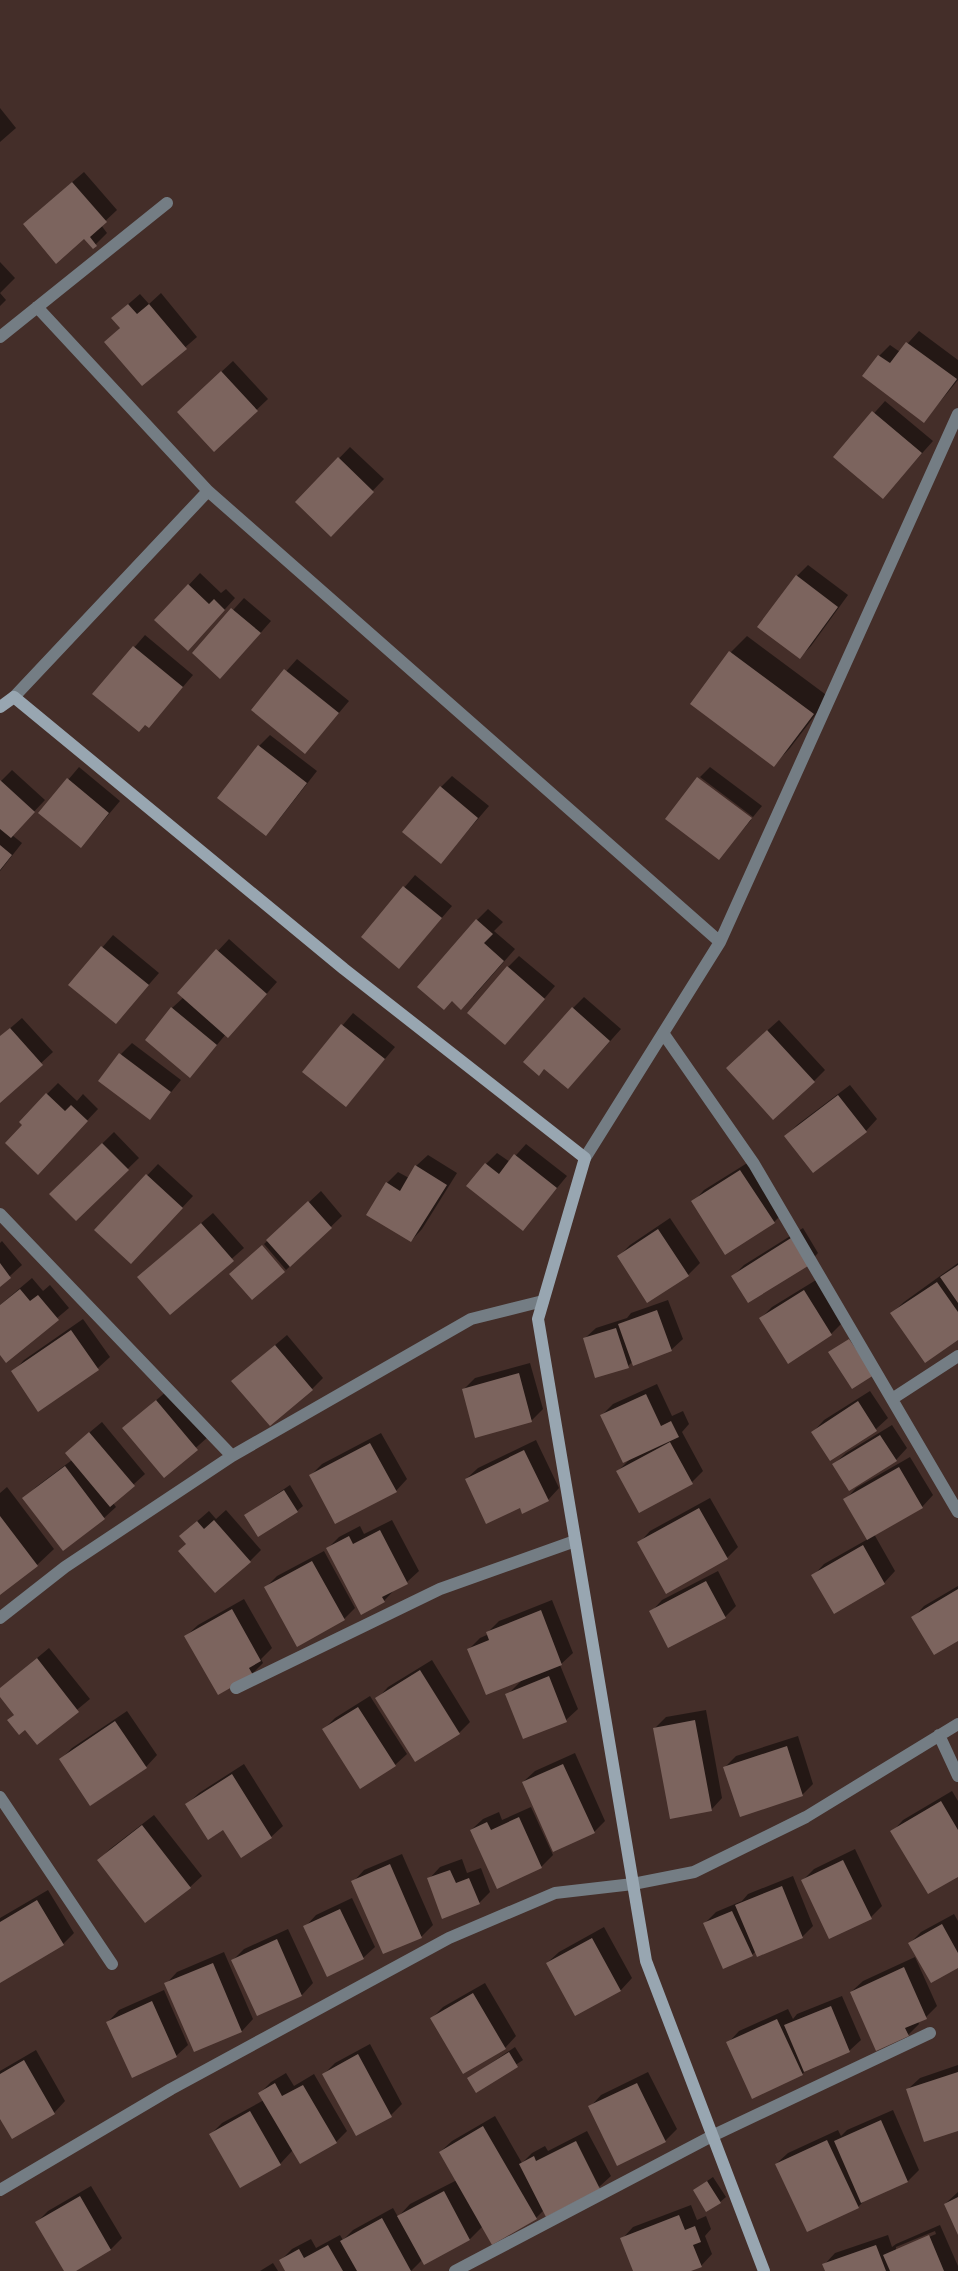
<svg xmlns="http://www.w3.org/2000/svg" width="958" height="2271" viewBox="0 0 958 2271" font-family="Arial,sans-serif">
<style>
.shadow{fill:#0007;fill-rule:evenodd}
.building{fill:#7c645e}
.lines{fill:none;stroke-linecap:round;stroke-linejoin:round}
.street{stroke:#747d84;stroke-width:12}
.secondary{stroke:#98a6b1;stroke-width:12}
</style>
<rect width="100%" height="100%" fill="#442e29"/>
<!-- shadow -->
<path class="shadow" d="M 0,108 L 16,128 L 0,142 Z
M 84,172 L 117,210 L 101,225 L 107,233 L 93,247 L 84,237 L 36,213 Z
M 0,262 L 15,278 L 0,293 Z
M 0,293 L 6,300 L 0,306 Z
M 161,293 L 197,337 L 143,384 L 106,342 L 121,327 L 113,318 L 125,307 L 140,294 L 149,304 Z
M 919,331 L 958,360 L 958,380 L 924,421 L 879,356 L 890,345 L 900,352 Z
M 233,361 L 268,399 L 214,450 L 190,401 Z
M 885,401 L 933,441 L 883,497 L 835,457 Z
M 350,447 L 384,479 L 331,534 L 297,502 Z
M 808,565 L 848,595 L 811,646 L 800,657 L 797,576 Z
M 200,573 L 221,593 L 226,589 L 235,598 L 199,638 L 156,620 Z
M 244,598 L 271,621 L 231,666 L 194,653 Z
M 145,635 L 193,675 L 160,714 L 95,693 Z
M 747,636 L 829,697 L 790,748 L 774,765 L 731,652 Z
M 297,659 L 349,701 L 316,740 L 253,709 Z
M 270,735 L 317,771 L 277,822 L 266,834 L 259,746 Z
M 79,767 L 120,801 L 92,834 L 40,813 Z
M 710,767 L 762,806 L 753,817 L 700,777 Z
M 12,770 L 45,800 L 12,835 L 22,843 L 0,871 L 0,782 Z
M 452,776 L 489,806 L 441,862 L 441,787 Z
M 698,779 L 751,820 L 719,858 Z
M 415,875 L 452,906 L 410,955 L 363,936 Z
M 488,909 L 503,922 L 494,931 L 515,949 L 473,997 L 477,920 Z
M 113,935 L 159,973 L 116,1022 L 70,985 Z
M 229,939 L 277,982 L 239,1025 L 226,1034 L 201,1064 L 172,1008 L 184,997 L 179,993 Z
M 519,956 L 555,986 L 516,1032 L 508,967 Z
M 584,997 L 621,1029 L 579,1076 L 573,1008 Z
M 353,1013 L 395,1047 L 346,1105 L 304,1071 Z
M 22,1018 L 53,1052 L 0,1101 L 0,1037 Z
M 779,1020 L 825,1070 L 814,1081 L 739,1056 Z
M 132,1043 L 181,1080 L 150,1118 L 121,1054 Z
M 58,1083 L 77,1101 L 83,1094 L 98,1109 L 49,1161 L 24,1125 L 47,1094 Z
M 850,1085 L 877,1119 L 866,1131 L 786,1136 L 797,1125 Z
M 114,1132 L 139,1158 L 76,1219 L 51,1194 Z
M 526,1144 L 567,1176 L 523,1229 L 486,1164 L 497,1153 L 510,1162 Z
M 428,1155 L 457,1173 L 422,1229 L 411,1241 L 387,1183 L 398,1172 L 409,1178 L 416,1166 Z
M 752,1160 L 785,1211 L 774,1222 L 693,1202 L 704,1190 Z
M 158,1164 L 193,1196 L 142,1251 L 96,1230 Z
M 321,1191 L 342,1216 L 286,1270 L 264,1244 Z
M 213,1213 L 244,1248 L 170,1313 L 151,1266 Z
M 670,1218 L 700,1263 L 688,1275 L 647,1301 L 619,1256 L 630,1245 Z
M 803,1228 L 818,1253 L 807,1265 L 733,1276 L 744,1265 Z
M 2,1241 L 22,1265 L 0,1285 L 0,1243 Z
M 958,1263 L 958,1339 L 892,1313 L 904,1302 Z
M 32,1278 L 43,1291 L 50,1285 L 69,1308 L 6,1361 L 0,1353 L 0,1305 Z
M 816,1280 L 843,1322 L 831,1334 L 788,1361 L 761,1318 L 772,1307 Z
M 668,1300 L 683,1339 L 671,1350 L 633,1361 L 628,1366 L 584,1339 L 596,1328 L 627,1318 L 631,1313 Z
M 83,1319 L 110,1357 L 98,1368 L 39,1410 L 13,1372 L 24,1360 Z
M 287,1335 L 323,1378 L 312,1389 L 233,1381 Z
M 530,1363 L 543,1409 L 532,1420 L 463,1390 L 475,1378 Z
M 657,1384 L 672,1416 L 683,1411 L 689,1424 L 682,1432 L 703,1471 L 692,1482 L 618,1471 L 631,1458 L 602,1415 L 613,1404 Z
M 168,1390 L 208,1437 L 164,1476 L 124,1428 Z
M 870,1391 L 888,1418 L 876,1429 L 831,1459 L 813,1432 L 824,1420 Z
M 102,1422 L 145,1474 L 113,1503 L 116,1507 L 104,1518 L 24,1499 L 36,1487 L 72,1460 L 78,1442 Z
M 892,1425 L 907,1448 L 896,1460 L 834,1464 L 846,1453 Z
M 381,1433 L 407,1479 L 396,1491 L 311,1475 L 322,1464 Z
M 536,1440 L 559,1488 L 548,1500 L 520,1506 L 466,1479 L 478,1468 Z
M 910,1457 L 933,1495 L 922,1507 L 874,1534 L 895,1571 L 884,1583 L 813,1576 L 824,1564 L 868,1539 L 845,1500 L 856,1488 Z
M 290,1485 L 303,1506 L 297,1511 L 246,1515 Z
M 7,1487 L 54,1549 L 37,1565 L 0,1593 L 0,1493 Z
M 710,1498 L 738,1547 L 727,1558 L 639,1543 L 650,1531 Z
M 226,1510 L 261,1550 L 250,1561 L 188,1544 L 193,1525 L 209,1511 L 216,1519 Z
M 392,1520 L 419,1571 L 407,1582 L 395,1589 L 384,1601 L 328,1548 L 339,1537 L 360,1526 L 364,1534 Z
M 324,1551 L 355,1608 L 344,1619 L 266,1587 L 277,1576 Z
M 718,1571 L 736,1606 L 725,1617 L 651,1612 L 662,1600 Z
M 958,1586 L 958,1639 L 913,1618 L 924,1606 Z
M 244,1599 L 272,1648 L 261,1659 L 263,1663 L 252,1674 L 186,1636 L 198,1625 Z
M 552,1600 L 573,1653 L 560,1665 L 578,1709 L 566,1720 L 507,1695 L 523,1679 L 469,1649 L 480,1638 L 489,1634 L 488,1632 L 499,1621 Z
M 49,1648 L 90,1699 L 38,1742 L 26,1728 L 9,1720 L 15,1714 L 0,1695 L 0,1689 Z
M 432,1660 L 470,1722 L 459,1733 L 377,1699 L 388,1687 Z
M 370,1696 L 407,1754 L 395,1765 L 324,1729 L 335,1718 Z
M 706,1710 L 722,1798 L 711,1810 L 655,1728 L 666,1717 Z
M 127,1711 L 157,1755 L 146,1767 L 61,1759 L 72,1748 Z
M 798,1736 L 813,1784 L 802,1795 L 725,1767 L 736,1756 Z
M 575,1753 L 605,1821 L 594,1832 L 523,1782 L 535,1771 Z
M 244,1764 L 283,1826 L 271,1837 L 224,1828 L 187,1804 L 199,1793 Z
M 952,1791 L 958,1801 L 958,1875 L 892,1832 L 903,1820 Z
M 531,1807 L 553,1855 L 542,1866 L 498,1887 L 471,1830 L 483,1819 L 499,1812 L 502,1820 Z
M 154,1815 L 202,1876 L 190,1887 L 146,1921 L 99,1860 L 110,1849 Z
M 855,1849 L 882,1906 L 871,1917 L 803,1880 L 814,1869 Z
M 402,1854 L 433,1925 L 422,1936 L 384,1952 L 353,1882 L 364,1870 Z
M 462,1859 L 467,1873 L 481,1868 L 490,1892 L 479,1903 L 429,1879 L 440,1867 Z
M 793,1876 L 813,1926 L 802,1937 L 756,1951 L 752,1955 L 704,1924 L 716,1912 L 742,1901 L 748,1894 Z
M 48,1890 L 74,1933 L 63,1944 L 0,1980 L 0,1918 Z
M 352,1898 L 375,1947 L 363,1958 L 305,1927 L 316,1915 Z
M 954,1914 L 958,1921 L 958,1966 L 910,1943 L 921,1932 Z
M 604,1927 L 632,1978 L 621,1990 L 576,2014 L 547,1963 L 559,1952 Z
M 288,1929 L 313,1983 L 302,1995 L 258,2014 L 233,1960 L 244,1949 Z
M 224,1952 L 253,2019 L 242,2031 L 194,2050 L 166,1984 L 177,1972 Z
M 915,1957 L 937,2006 L 926,2017 L 918,2021 L 919,2024 L 908,2035 L 851,1992 L 863,1981 Z
M 485,1983 L 516,2036 L 505,2048 L 432,2018 L 443,2007 Z
M 164,1990 L 188,2045 L 176,2056 L 108,2022 L 119,2010 Z
M 842,1996 L 861,2040 L 849,2051 L 808,2069 L 802,2074 L 728,2043 L 739,2031 L 788,2009 L 793,2019 L 797,2014 Z
M 370,2044 L 402,2104 L 391,2115 L 357,2134 L 324,2074 L 335,2063 Z
M 515,2047 L 523,2060 L 476,2091 L 469,2078 Z
M 36,2050 L 65,2101 L 54,2113 L 0,2116 L 0,2071 Z
M 958,2065 L 958,2129 L 908,2089 L 920,2078 Z
M 648,2072 L 677,2129 L 665,2141 L 618,2164 L 590,2107 L 601,2095 Z
M 286,2073 L 294,2086 L 314,2074 L 347,2131 L 336,2142 L 293,2150 L 280,2164 L 211,2134 L 222,2123 L 264,2100 L 260,2093 L 271,2082 Z
M 893,2110 L 919,2170 L 908,2181 L 865,2200 L 858,2207 L 776,2164 L 788,2153 L 838,2130 L 841,2136 L 847,2130 Z
M 495,2116 L 522,2163 L 532,2153 L 545,2146 L 548,2151 L 587,2131 L 611,2176 L 599,2187 L 544,2210 L 536,2218 L 483,2226 L 470,2239 L 424,2263 L 422,2260 L 411,2271 L 287,2271 L 281,2260 L 292,2249 L 311,2239 L 316,2248 L 340,2235 L 343,2240 L 353,2230 L 393,2208 L 398,2217 L 410,2204 L 457,2180 L 440,2152 L 452,2141 Z
M 713,2177 L 726,2197 L 720,2202 L 694,2190 Z
M 91,2186 L 122,2238 L 111,2249 L 73,2271 L 65,2271 L 37,2222 L 48,2211 Z
M 958,2192 L 958,2232 L 945,2204 Z
M 691,2205 L 697,2220 L 706,2216 L 711,2229 L 705,2236 L 712,2254 L 701,2266 L 687,2271 L 635,2271 L 622,2239 L 633,2227 Z
M 940,2225 L 958,2266 L 958,2271 L 826,2271 L 824,2265 L 835,2253 L 888,2235 L 892,2247 L 896,2244 ZM 935,2231 L 936,2234 L 896,2251 L 896,2247 Z
M 273,2263 L 278,2271 L 260,2271 Z"/>
<!-- building -->
<path class="building" d="M 72,182 L 107,222 L 90,237 L 97,246 L 93,249 L 84,239 L 56,264 L 23,224 Z
M 128,304 L 137,314 L 149,304 L 187,349 L 142,386 L 104,342 L 120,328 L 111,318 Z
M 906,342 L 957,379 L 924,423 L 862,376 L 878,355 L 890,363 Z
M 221,371 L 258,411 L 214,452 L 177,412 Z
M 872,411 L 922,453 L 883,499 L 833,457 Z
M 338,457 L 374,492 L 331,537 L 295,502 Z
M 796,575 L 838,607 L 800,659 L 757,627 Z
M 188,584 L 209,604 L 214,599 L 225,610 L 188,651 L 154,620 Z
M 231,608 L 261,633 L 220,679 L 192,653 Z
M 133,646 L 183,687 L 149,728 L 145,725 L 139,732 L 92,694 Z
M 729,651 L 814,714 L 774,767 L 690,704 Z
M 284,669 L 339,713 L 305,754 L 251,710 Z
M 258,745 L 307,783 L 266,836 L 217,798 Z
M 697,777 L 752,818 L 719,860 L 665,819 Z
M 67,778 L 109,813 L 81,848 L 38,813 Z
M 0,780 L 35,812 L 11,838 L 0,829 Z
M 440,786 L 478,818 L 441,864 L 402,832 Z
M 0,845 L 12,855 L 0,870 Z
M 403,886 L 442,918 L 399,969 L 361,937 Z
M 476,919 L 493,934 L 484,943 L 504,961 L 461,1010 L 452,1001 L 444,1010 L 417,987 Z
M 101,946 L 149,985 L 116,1024 L 68,985 Z
M 216,949 L 267,994 L 228,1038 L 177,993 Z
M 507,966 L 545,999 L 505,1045 L 467,1013 Z
M 171,1007 L 217,1045 L 190,1078 L 145,1040 Z
M 572,1007 L 610,1041 L 568,1089 L 544,1069 L 539,1076 L 523,1062 Z
M 341,1024 L 385,1059 L 346,1107 L 302,1072 Z
M 10,1028 L 43,1065 L 0,1103 L 0,1036 Z
M 767,1030 L 815,1082 L 773,1120 L 726,1068 Z
M 119,1053 L 171,1092 L 150,1120 L 98,1081 Z
M 46,1093 L 65,1111 L 71,1105 L 88,1121 L 38,1175 L 5,1143 L 22,1125 L 19,1122 Z
M 838,1095 L 867,1132 L 813,1173 L 784,1136 Z
M 102,1143 L 129,1170 L 76,1221 L 49,1194 Z
M 514,1154 L 557,1188 L 523,1231 L 466,1186 L 485,1163 L 499,1174 Z
M 415,1165 L 447,1185 L 411,1242 L 366,1215 L 386,1182 L 400,1191 Z
M 740,1170 L 775,1223 L 725,1255 L 691,1201 Z
M 146,1174 L 183,1208 L 131,1264 L 94,1230 Z
M 308,1201 L 332,1228 L 290,1267 L 266,1240 Z
M 201,1223 L 234,1261 L 170,1315 L 137,1277 Z
M 658,1229 L 689,1276 L 647,1303 L 617,1256 Z
M 791,1238 L 808,1266 L 748,1303 L 731,1276 Z
M 262,1245 L 285,1272 L 252,1300 L 229,1274 Z
M 0,1263 L 11,1278 L 0,1287 Z
M 958,1265 L 958,1303 L 940,1277 Z
M 937,1282 L 958,1312 L 958,1340 L 925,1363 L 890,1313 Z
M 20,1289 L 30,1301 L 38,1295 L 59,1320 L 6,1363 L 0,1355 L 0,1305 Z
M 804,1290 L 832,1335 L 788,1364 L 759,1318 Z
M 657,1310 L 672,1351 L 633,1366 L 618,1324 Z
M 616,1328 L 629,1368 L 595,1378 L 583,1338 Z
M 71,1330 L 99,1370 L 38,1412 L 11,1371 Z
M 849,1339 L 874,1375 L 852,1389 L 828,1352 Z
M 275,1345 L 313,1390 L 270,1426 L 231,1381 Z
M 519,1373 L 532,1422 L 475,1438 L 462,1389 Z
M 646,1394 L 661,1426 L 671,1421 L 679,1437 L 623,1463 L 600,1415 Z
M 156,1400 L 198,1450 L 164,1478 L 122,1428 Z
M 858,1401 L 877,1431 L 830,1461 L 811,1432 Z
M 89,1432 L 135,1486 L 110,1507 L 65,1453 Z
M 880,1435 L 897,1461 L 849,1491 L 832,1464 Z
M 670,1442 L 693,1484 L 639,1513 L 616,1471 Z
M 370,1443 L 397,1492 L 335,1524 L 309,1475 Z
M 524,1450 L 549,1501 L 522,1514 L 520,1508 L 486,1524 L 465,1479 Z
M 65,1466 L 105,1519 L 63,1551 L 22,1498 Z
M 899,1467 L 923,1508 L 867,1540 L 843,1499 Z
M 284,1490 L 298,1512 L 258,1537 L 244,1515 Z
M 699,1508 L 728,1559 L 666,1594 L 637,1542 Z
M 0,1516 L 38,1566 L 0,1595 Z
M 214,1520 L 251,1562 L 215,1593 L 178,1551 L 186,1544 L 179,1536 L 197,1521 L 204,1529 Z
M 380,1530 L 408,1584 L 382,1597 L 385,1602 L 361,1615 L 326,1548 L 349,1536 L 353,1544 Z
M 863,1545 L 885,1584 L 834,1614 L 811,1575 Z
M 312,1561 L 345,1620 L 297,1647 L 264,1587 Z
M 706,1581 L 726,1618 L 668,1648 L 649,1611 Z
M 958,1589 L 958,1641 L 934,1655 L 911,1617 Z
M 232,1609 L 261,1661 L 249,1668 L 253,1675 L 218,1695 L 184,1636 Z
M 541,1610 L 562,1665 L 486,1695 L 467,1649 L 489,1640 L 486,1632 Z
M 37,1658 L 79,1712 L 37,1745 L 25,1730 L 19,1735 L 7,1720 L 14,1715 L 0,1697 L 0,1688 Z
M 420,1670 L 460,1734 L 415,1762 L 375,1698 Z
M 549,1676 L 567,1722 L 523,1739 L 505,1694 Z
M 358,1707 L 396,1766 L 360,1789 L 322,1729 Z
M 695,1720 L 712,1811 L 670,1819 L 653,1728 Z
M 115,1721 L 147,1768 L 90,1806 L 59,1759 Z
M 787,1746 L 803,1796 L 740,1817 L 723,1767 Z
M 563,1764 L 595,1833 L 553,1852 L 522,1782 Z
M 232,1774 L 272,1838 L 241,1858 L 223,1830 L 208,1840 L 185,1804 Z
M 941,1801 L 958,1830 L 958,1877 L 928,1894 L 890,1831 Z
M 519,1817 L 542,1868 L 497,1889 L 470,1830 L 487,1822 L 491,1830 Z
M 142,1825 L 191,1888 L 145,1923 L 97,1860 Z
M 843,1860 L 872,1919 L 829,1939 L 801,1880 Z
M 390,1864 L 422,1938 L 383,1954 L 351,1881 Z
M 450,1870 L 456,1883 L 469,1878 L 480,1904 L 442,1919 L 427,1878 Z
M 782,1886 L 803,1938 L 757,1957 L 735,1905 Z
M 37,1900 L 64,1945 L 0,1983 L 0,1922 Z
M 340,1909 L 364,1959 L 327,1977 L 303,1926 Z
M 732,1911 L 753,1956 L 723,1969 L 703,1923 Z
M 942,1924 L 958,1953 L 958,1968 L 931,1983 L 908,1943 Z
M 592,1938 L 621,1991 L 575,2016 L 546,1963 Z
M 277,1939 L 302,1996 L 257,2016 L 231,1960 Z
M 213,1963 L 242,2032 L 194,2052 L 164,1983 Z
M 904,1967 L 927,2019 L 905,2028 L 909,2036 L 876,2051 L 850,1992 Z
M 473,1993 L 506,2049 L 463,2074 L 430,2018 Z
M 152,2001 L 177,2057 L 132,2078 L 106,2022 Z
M 831,2006 L 850,2052 L 804,2072 L 784,2025 Z
M 777,2019 L 803,2075 L 752,2099 L 726,2042 Z
M 509,2052 L 518,2067 L 476,2093 L 467,2078 Z
M 358,2054 L 392,2117 L 356,2136 L 322,2074 Z
M 24,2060 L 55,2114 L 12,2139 L 0,2119 L 0,2074 Z
M 958,2072 L 958,2131 L 924,2142 L 906,2089 Z
M 275,2083 L 282,2096 L 303,2085 L 337,2143 L 300,2164 L 258,2093 Z
M 637,2083 L 666,2142 L 617,2166 L 588,2106 Z
M 250,2111 L 281,2165 L 240,2188 L 209,2134 Z
M 881,2120 L 908,2182 L 861,2203 L 834,2141 Z
M 483,2126 L 537,2219 L 492,2245 L 439,2152 Z
M 827,2140 L 859,2208 L 807,2232 L 775,2164 Z
M 576,2141 L 600,2189 L 546,2217 L 519,2164 L 534,2156 L 536,2161 Z
M 707,2181 L 721,2203 L 706,2212 L 693,2190 Z
M 444,2191 L 470,2240 L 424,2265 L 397,2216 Z
M 80,2196 L 111,2250 L 76,2271 L 64,2271 L 35,2222 Z
M 958,2197 L 958,2235 L 944,2204 Z
M 679,2215 L 685,2230 L 695,2226 L 701,2242 L 693,2245 L 702,2267 L 691,2271 L 633,2271 L 620,2238 Z
M 382,2218 L 411,2271 L 357,2271 L 340,2241 Z
M 929,2235 L 944,2271 L 890,2271 L 883,2255 Z
M 328,2245 L 343,2271 L 285,2271 L 279,2260 L 299,2249 L 304,2258 Z
M 876,2245 L 886,2271 L 825,2271 L 822,2264 Z"/>
<g class="lines">
<!-- street -->
<path class="street" d="M 37,307 L 208,491 L 720,942
M 0,337 L 167,203
M 14,697 L 208,491
M 663,1033 L 754,1164 L 958,1512
M 585,1158 L 720,942 L 958,414
M 0,1214 L 232,1456
M 892,1399 L 958,1356
M 0,1618 L 65,1567 L 232,1456 L 471,1319 L 543,1301
M 236,1688 L 440,1589 L 575,1541
M 939,1735 L 958,1776
M 0,1797 L 112,1964
M 0,2190 L 171,2089 L 449,1938 L 555,1893 L 633,1884 L 694,1872 L 806,1817 L 958,1724
M 455,2271 L 712,2136 L 930,2033"/>
<!-- secondary -->
<path class="secondary" d="M 0,707 L 14,697 L 344,969 L 585,1158 L 538,1319 L 646,1961 L 764,2271"/>
</g>
</svg>
